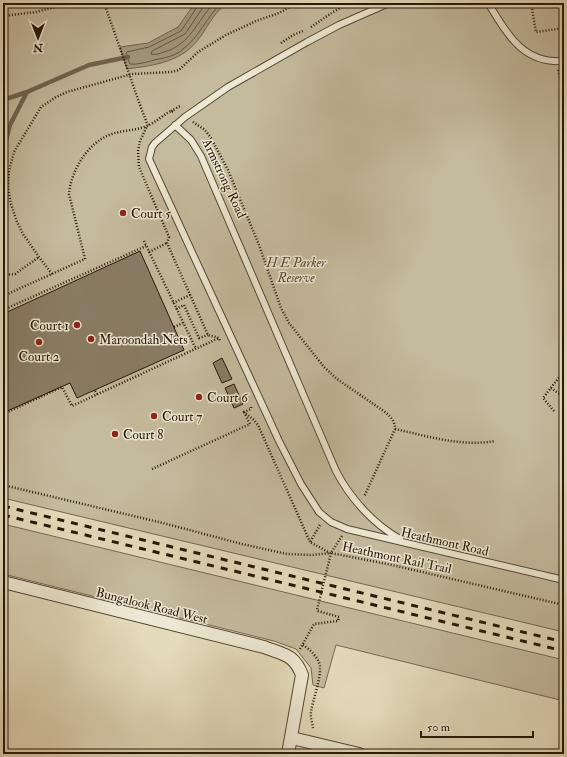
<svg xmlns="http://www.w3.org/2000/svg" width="567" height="757" viewBox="0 0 567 757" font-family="'IM FELL Double Pica',serif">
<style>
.green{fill:#c4ba9d;stroke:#756852}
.water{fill:#a3987e;stroke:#71644f}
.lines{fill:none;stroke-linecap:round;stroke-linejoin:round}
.shore{stroke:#645743;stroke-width:1}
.stream{stroke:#71644f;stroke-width:4.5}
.building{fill:#897c65;stroke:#261608}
.lane-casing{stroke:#564735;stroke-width:8}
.street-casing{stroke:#564735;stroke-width:14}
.path{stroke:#261608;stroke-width:2.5;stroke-dasharray:1 2;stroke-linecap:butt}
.lane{stroke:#ede8d3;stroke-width:6}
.street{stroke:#ede8d3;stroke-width:12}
.rail{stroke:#261608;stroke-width:3;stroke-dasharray:7 7;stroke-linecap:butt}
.path-bridge{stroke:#261608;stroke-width:2.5;stroke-dasharray:1 2;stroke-linecap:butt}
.poi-dot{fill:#8f2418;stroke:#ede8d3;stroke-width:1.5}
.labels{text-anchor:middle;stroke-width:3;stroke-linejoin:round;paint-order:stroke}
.street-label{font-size:13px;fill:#261608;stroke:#ede8d3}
.poi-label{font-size:13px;fill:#261608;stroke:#ede8d3;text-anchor:start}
.park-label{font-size:13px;font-style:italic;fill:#554735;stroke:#ede8d3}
</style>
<rect width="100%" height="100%" fill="#e4dbbb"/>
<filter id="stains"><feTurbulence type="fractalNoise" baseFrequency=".005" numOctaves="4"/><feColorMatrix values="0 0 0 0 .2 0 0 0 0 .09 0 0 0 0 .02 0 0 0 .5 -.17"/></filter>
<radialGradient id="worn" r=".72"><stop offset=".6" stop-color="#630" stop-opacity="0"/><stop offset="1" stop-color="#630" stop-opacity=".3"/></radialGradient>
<!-- green -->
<path class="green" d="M 3,3 L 564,3 L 564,632 L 3,498 Z
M 3,524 L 564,660 L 564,701 L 336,645 L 324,688 L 313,685 L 311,668 L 296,649 L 274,641 L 3,574 Z"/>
<!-- water -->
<path class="water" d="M 195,3 L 228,3 C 216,10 209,24 201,36 C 183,62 156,65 127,69 L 120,47 L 148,43 L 178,27 Z"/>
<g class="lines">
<!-- shore -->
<path class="shore" d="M 198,3 L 197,7 L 181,31 L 149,47 L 127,52 L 126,54 L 130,64 C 137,65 147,62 154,60 C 164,58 176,56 183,49 C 199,37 207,17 221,3
M 203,3 L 202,9 L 185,34 L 152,51 L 151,54 C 155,55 159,54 164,52 C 190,45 197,21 214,3"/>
<!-- stream -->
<path class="stream" d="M 3,100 L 27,92 L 89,65 L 128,57
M 3,152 L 10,125 L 27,92"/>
</g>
<!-- building -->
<path class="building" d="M 140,251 L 184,350 L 77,398 L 70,383 L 3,413 L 3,314 Z
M 222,358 L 232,379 L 222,383 L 213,363 Z
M 234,384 L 243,404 L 234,408 L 225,388 Z"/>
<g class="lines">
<!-- lane casing -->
<g class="lane-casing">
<path id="lane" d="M 389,3 L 339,25 L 307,42 L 228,87 L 185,117 L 155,143 L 152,147 L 149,159 L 279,441 L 301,484 L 319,512 L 331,522 L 347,529 L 564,580
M 488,3 C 507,33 522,64 564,61
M 175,125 L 191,140 L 201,156 L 336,471 C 350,498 373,524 400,539"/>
</g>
<!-- street casing -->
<g class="street-casing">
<path id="street" d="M 3,582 L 264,647 C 284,655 294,654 302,675 L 288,754
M 292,738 L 359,754"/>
</g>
<!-- path -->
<path class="path" d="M 104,3 L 109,17
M 531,3 L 536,32 L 564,28
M 3,16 L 36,12 L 71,3
M 311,27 L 333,12 L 349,3
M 281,43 L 293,35 L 303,31
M 558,70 L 564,89
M 140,105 L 148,126
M 171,111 L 180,106
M 193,122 L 205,130 L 211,138 L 228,170 L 259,245 L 281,308 L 289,323 L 324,367 L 337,379 L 385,412 C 391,417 395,421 395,429 L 364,497
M 138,150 L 139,167 L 169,237 L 167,243 L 208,335 L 219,338 L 220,341
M 138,151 L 140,141 L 147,126
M 144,241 L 196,349
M 149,252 L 167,243
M 52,274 L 39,257 L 23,234 L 17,222 L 11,204 L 8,188 L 9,171 L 14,152 L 41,107 L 56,97 L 67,92 L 132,74 L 171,72 L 179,70 L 198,52 L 226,35 L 256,21 L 279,13 L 297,3
M 3,275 L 15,274 L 39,257
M 3,296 L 85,259 L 69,194 C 71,171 87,144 109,135 C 121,130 135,131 147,126 C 156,122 163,115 171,111 L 175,112
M 173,303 L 190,295
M 176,309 L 184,305 L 199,338 L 208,335
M 3,310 L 146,246
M 174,327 L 183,323
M 551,388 L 564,397
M 563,390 L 564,392
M 95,391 L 97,394
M 251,407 L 251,409 L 244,412 L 254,420 L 258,425 L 310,542
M 554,411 L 543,398 L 564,371
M 3,414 L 62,387 L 72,406 L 219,338
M 395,429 C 427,436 461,447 495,441
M 152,469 L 250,424 L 244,412
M 3,485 L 163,523 L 242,544 L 287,554 L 312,555 L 331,553
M 320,525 L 310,542 L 330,553
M 342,536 L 331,553 L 392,565 L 564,605
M 303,645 C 310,649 321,660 320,669 C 320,682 313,699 311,712 C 310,718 313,724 313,730
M 300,649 L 314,624 L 338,621 L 339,617 L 318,611 L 317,610 L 331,553"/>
<!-- lane -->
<use href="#lane" class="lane"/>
<!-- street -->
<use href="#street" class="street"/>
<!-- rail -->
<path class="rail" d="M 3,506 L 564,642
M 3,515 L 564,651"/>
<!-- path-bridge -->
<path class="path-bridge" d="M 109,17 L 140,105"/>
</g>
<!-- markers -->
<g class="poi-dot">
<circle cx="123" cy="213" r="4"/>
<circle cx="77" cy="325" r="4"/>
<circle cx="91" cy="339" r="4"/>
<circle cx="39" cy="342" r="4"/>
<circle cx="199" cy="397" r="4"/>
<circle cx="154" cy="416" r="4"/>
<circle cx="115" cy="434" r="4"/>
</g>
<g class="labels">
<!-- street labels -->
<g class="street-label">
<text transform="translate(225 178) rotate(65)" y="5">Armstrong Road</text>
<text transform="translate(445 541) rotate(13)" y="5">Heathmont Road</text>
<text transform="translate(397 557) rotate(12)" y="5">Heathmont Rail Trail</text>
<text transform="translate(152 605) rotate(14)" y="5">Bungalook Road West</text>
</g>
<!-- poi labels -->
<g class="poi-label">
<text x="131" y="218">Court 5</text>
<text x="69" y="330" text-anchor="end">Court 1</text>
<text x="99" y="344">Maroondah Nets</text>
<text x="39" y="361" text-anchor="middle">Court 2</text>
<text x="207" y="402">Court 6</text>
<text x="162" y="421">Court 7</text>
<text x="123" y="439">Court 8</text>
</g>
<!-- park labels -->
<g class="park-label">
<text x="296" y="267">H E Parker<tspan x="296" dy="15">Reserve</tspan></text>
</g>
</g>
<!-- margin -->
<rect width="567" height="757" fill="none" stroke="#e4dbbb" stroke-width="16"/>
<rect x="4" y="4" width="559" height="749" fill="none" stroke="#261608" stroke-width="2"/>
<rect x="8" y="8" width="551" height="741" fill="none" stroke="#261608"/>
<!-- north arrow -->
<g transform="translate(38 38) rotate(180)" stroke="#ede8d3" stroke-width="3" paint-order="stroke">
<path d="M0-3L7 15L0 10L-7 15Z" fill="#261608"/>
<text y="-6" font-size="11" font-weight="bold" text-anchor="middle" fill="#261608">N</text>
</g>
<!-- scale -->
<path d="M421 731v6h112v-6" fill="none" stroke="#261608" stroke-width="2"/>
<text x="427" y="731" font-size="12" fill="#261608" stroke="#ede8d3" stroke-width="3" paint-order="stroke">50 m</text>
<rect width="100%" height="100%" filter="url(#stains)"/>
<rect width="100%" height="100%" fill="url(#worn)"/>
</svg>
